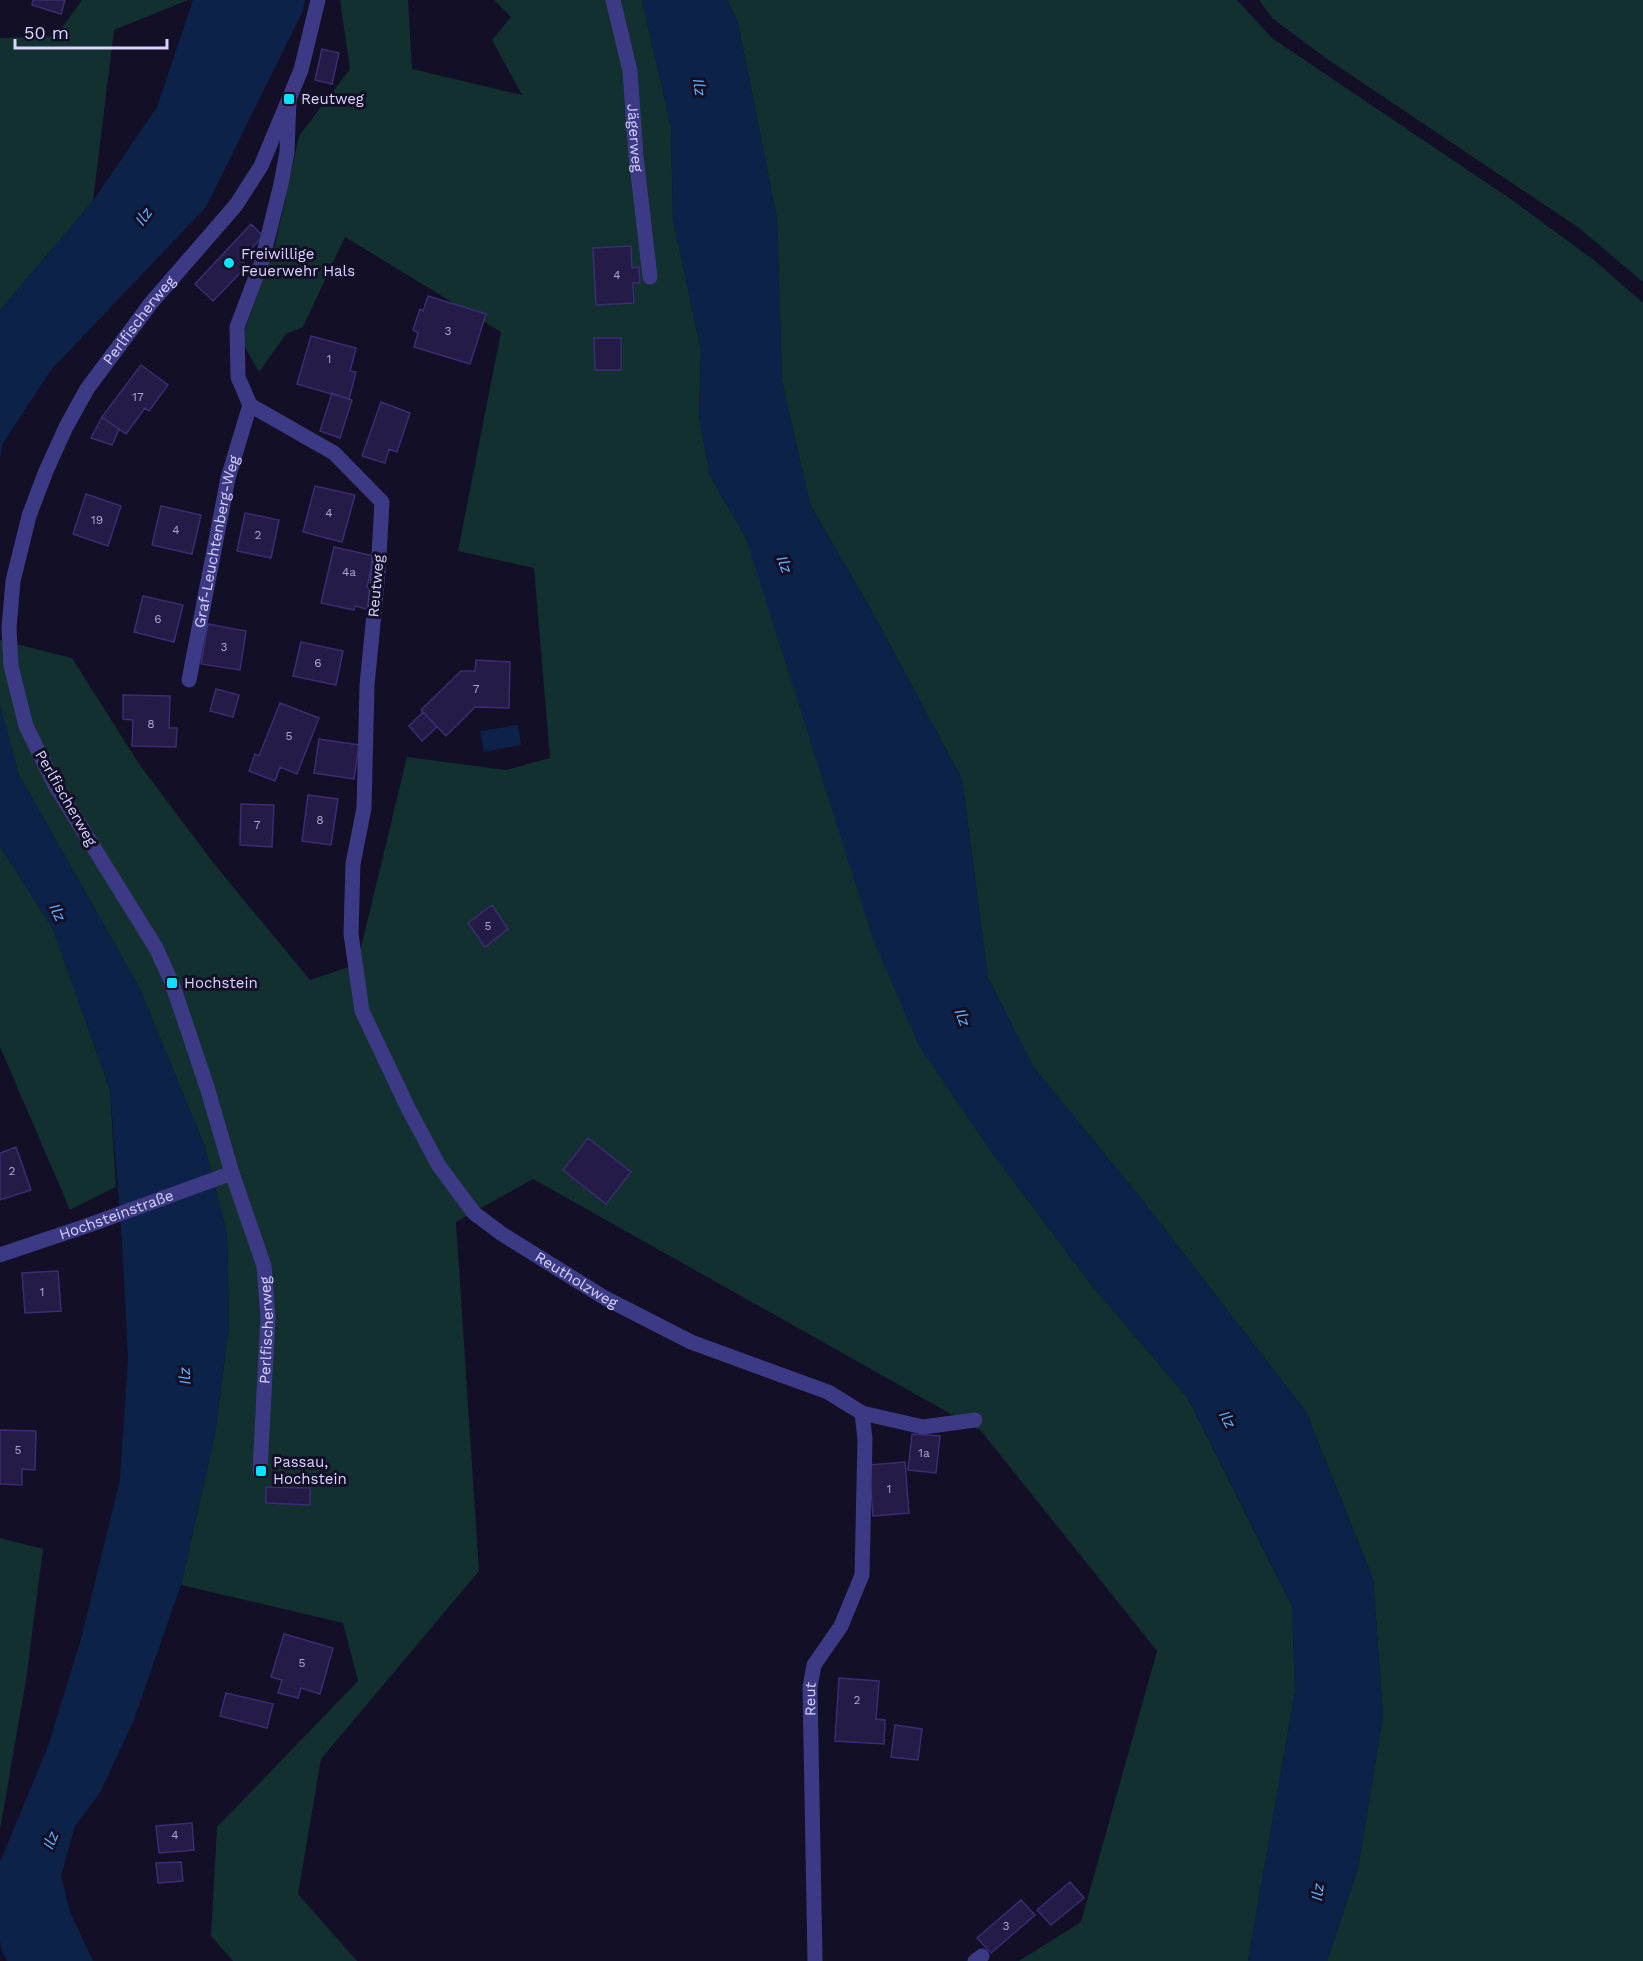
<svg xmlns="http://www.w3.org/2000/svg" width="1643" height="1961" viewBox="0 0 1643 1961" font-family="'Work Sans',sans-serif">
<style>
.green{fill:#12302f}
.water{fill:#0c2248}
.building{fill:#241b47;stroke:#3b2d73;stroke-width:1.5}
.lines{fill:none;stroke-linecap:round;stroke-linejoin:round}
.minor{stroke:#3d3a85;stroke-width:15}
.poi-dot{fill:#00e5ff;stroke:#130f26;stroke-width:2}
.labels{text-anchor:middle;stroke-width:6;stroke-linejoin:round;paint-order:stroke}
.number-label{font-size:12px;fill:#aca6d1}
.poi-label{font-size:15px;fill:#d9d4ff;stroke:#130f26;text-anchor:start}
.street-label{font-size:15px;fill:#d9d4ff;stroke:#130f26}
.water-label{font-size:16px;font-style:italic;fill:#62b6ff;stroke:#130f26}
</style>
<rect width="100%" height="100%" fill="#130f26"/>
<!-- green -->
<path class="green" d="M 82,0 L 188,0 L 114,30 L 93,201 L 0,310 L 0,38 L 56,36 Z
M 340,0 L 408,0 L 412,69 L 522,95 L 492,40 L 511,17 L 494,0 L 642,0 L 671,127 L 673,219 L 701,350 L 699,417 L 710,476 L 746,538 L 987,1146 L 1093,1287 L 1187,1397 L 1292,1606 L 1295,1692 L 1248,1961 L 1019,1961 L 1081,1922 L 1157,1651 L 981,1431 L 533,1179 L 456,1222 L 479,1571 L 321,1759 L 298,1894 L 357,1961 L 233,1961 L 211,1936 L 217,1827 L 358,1681 L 343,1623 L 181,1585 L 215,1434 L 229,1325 L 227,1234 L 205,1147 L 139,987 L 19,775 L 0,706 L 0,640 L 72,658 L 139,764 L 215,865 L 310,980 L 357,964 L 407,757 L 506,770 L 550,758 L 534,568 L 458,551 L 501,332 L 345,237 L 303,327 L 286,334 L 259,372 L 241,340 L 275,245 L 299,136 L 350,69 Z
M 727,0 L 1237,0 L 1272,38 L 1512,200 L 1595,261 L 1643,303 L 1643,1961 L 1327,1961 L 1358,1868 L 1383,1716 L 1373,1579 L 1306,1412 L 1143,1201 L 1034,1068 L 988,978 L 962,779 L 870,608 L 810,505 L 782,381 L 777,219 L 738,23 Z
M 1259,0 L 1643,0 L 1643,282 L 1579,228 L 1327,59 L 1272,18 Z
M 0,846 L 53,929 L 110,1090 L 116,1187 L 70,1210 L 0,1047 Z
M 0,1538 L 43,1549 L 26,1680 L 0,1830 Z"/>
<!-- water -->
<path class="water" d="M 193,0 L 305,0 L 303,11 L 206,207 L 51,370 L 3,443 L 0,459 L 0,310 L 93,201 L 157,107 Z
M 642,0 L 727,0 L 738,23 L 777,219 L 782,381 L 810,505 L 870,608 L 962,779 L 988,978 L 1034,1068 L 1143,1201 L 1306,1412 L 1373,1579 L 1383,1716 L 1358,1868 L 1327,1961 L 1248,1961 L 1295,1692 L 1292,1606 L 1187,1397 L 1093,1287 L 987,1146 L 919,1046 L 873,939 L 746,538 L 710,476 L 699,417 L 701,350 L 673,219 L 671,127 Z
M 0,706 L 19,775 L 139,987 L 205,1147 L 227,1234 L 229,1325 L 215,1434 L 181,1585 L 133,1722 L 100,1793 L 75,1826 L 61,1876 L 70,1912 L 93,1961 L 7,1961 L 2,1952 L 0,1941 L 0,1862 L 48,1746 L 81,1639 L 120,1480 L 128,1359 L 122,1241 L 110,1090 L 53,929 L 0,846 Z
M 518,725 L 521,745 L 484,752 L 480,731 Z"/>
<!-- building -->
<path class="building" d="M 33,0 L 65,0 L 61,14 L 32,5 Z
M 322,49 L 339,53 L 332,84 L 315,80 Z
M 251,224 L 263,236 L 241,260 L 247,266 L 213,301 L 195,284 Z
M 631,246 L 632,268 L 639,267 L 640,283 L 633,283 L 634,303 L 596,305 L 593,248 Z
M 428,296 L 486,314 L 470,364 L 414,347 L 418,333 L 413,330 L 420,309 L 423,311 Z
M 311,336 L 356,348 L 350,371 L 356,372 L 349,399 L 297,384 Z
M 594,338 L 621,338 L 621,370 L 595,370 Z
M 141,365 L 168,385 L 149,411 L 145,408 L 126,434 L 102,417 Z
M 332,393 L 352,400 L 340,438 L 320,431 Z
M 381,402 L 410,413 L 397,452 L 389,449 L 385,463 L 362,456 Z
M 102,417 L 119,429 L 112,445 L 91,438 Z
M 315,486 L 355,495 L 342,542 L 303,532 Z
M 86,494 L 121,506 L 108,546 L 73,534 Z
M 161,506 L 201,515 L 192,554 L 152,545 Z
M 245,513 L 279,520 L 271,558 L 237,551 Z
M 334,547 L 374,556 L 367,587 L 372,588 L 367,609 L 355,606 L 354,610 L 321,603 Z
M 143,596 L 183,605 L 174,642 L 134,632 Z
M 208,624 L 246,631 L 240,670 L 201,664 Z
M 301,642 L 343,651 L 336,685 L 293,676 Z
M 476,660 L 510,662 L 509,708 L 475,707 L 446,736 L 421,710 L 461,671 L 475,671 Z
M 216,689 L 239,695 L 233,717 L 210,711 Z
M 123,695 L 170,696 L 169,728 L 177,728 L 176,747 L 132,746 L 133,720 L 123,719 Z
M 280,703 L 319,718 L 297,774 L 280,767 L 275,781 L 249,771 L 255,754 L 259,756 Z
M 423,712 L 437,727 L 422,741 L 409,726 Z
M 319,739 L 359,745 L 354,779 L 314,773 Z
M 308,795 L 338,799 L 331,845 L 302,841 Z
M 241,804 L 274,805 L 272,847 L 240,845 Z
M 492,905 L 508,929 L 485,947 L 468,923 Z
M 588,1138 L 631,1172 L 606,1204 L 563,1170 Z
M 16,1147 L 31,1190 L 0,1200 L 0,1153 Z
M 58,1271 L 61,1311 L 25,1313 L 22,1273 Z
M 0,1430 L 36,1431 L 35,1470 L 22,1469 L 22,1485 L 0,1484 Z
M 912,1434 L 940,1436 L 936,1473 L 908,1470 Z
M 905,1462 L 909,1513 L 873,1516 L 869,1465 Z
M 266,1487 L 310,1488 L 310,1505 L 266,1503 Z
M 284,1634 L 333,1648 L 320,1694 L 301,1688 L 298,1698 L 278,1693 L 282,1680 L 271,1677 Z
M 839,1678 L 879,1681 L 876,1719 L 885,1720 L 884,1744 L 835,1741 Z
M 226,1693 L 273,1704 L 267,1728 L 220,1716 Z
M 895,1725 L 922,1729 L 918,1760 L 891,1757 Z
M 192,1823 L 194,1850 L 159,1853 L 156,1826 Z
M 181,1862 L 183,1881 L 158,1883 L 156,1863 Z
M 1070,1882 L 1084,1898 L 1051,1925 L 1037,1910 Z
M 1021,1900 L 1035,1915 L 991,1953 L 977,1938 Z"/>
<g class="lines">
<!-- minor -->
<g class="minor">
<path id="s1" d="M 613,0 L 630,71 L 636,156 L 650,277"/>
<path id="s2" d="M 289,99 L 287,152 L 281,184 L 262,261 L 237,327 L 238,377 L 250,405 L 334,453 L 382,502 L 378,573 L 367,685 L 364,808 L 353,864 L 351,934 L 362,1011 L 409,1110 L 439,1166 L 474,1213 L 502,1234 L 605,1298 L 691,1342 L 828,1392 L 862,1413 L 923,1427 L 975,1420"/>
<path id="s3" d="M 189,680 L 228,478 L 250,405"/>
<path id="s4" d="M 0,1255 L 89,1225 L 232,1173"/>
<path id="s5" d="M 260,1470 L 268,1318 L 264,1266 L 232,1173 L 207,1087 L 172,983 L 156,948 L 55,785 L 26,726 L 11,666 L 9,628 L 13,581 L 29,516 L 46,471 L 66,427 L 87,389 L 151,303 L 236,205 L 261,166 L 301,70 L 318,0"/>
<path id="s6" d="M 815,1961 L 810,1687 L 814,1665 L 841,1626 L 862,1575 L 865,1439 L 862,1413"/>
<path d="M 975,1961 L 982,1956"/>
</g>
</g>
<!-- markers -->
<g class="poi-dot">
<rect x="283" y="93" width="12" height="12" rx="3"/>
<circle cx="229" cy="263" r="6"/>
<rect x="166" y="977" width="12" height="12" rx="3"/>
<rect x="255" y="1465" width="12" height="12" rx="3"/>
</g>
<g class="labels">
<!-- number labels -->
<g class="number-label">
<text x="617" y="279">4</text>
<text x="448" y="335">3</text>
<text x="329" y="363">1</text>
<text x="138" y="401">17</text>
<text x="329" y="517">4</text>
<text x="97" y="524">19</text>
<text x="176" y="534">4</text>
<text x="258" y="539">2</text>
<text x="349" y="576">4a</text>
<text x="158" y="623">6</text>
<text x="224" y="651">3</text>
<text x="318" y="667">6</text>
<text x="476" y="693">7</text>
<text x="151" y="728">8</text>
<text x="289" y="740">5</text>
<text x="320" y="824">8</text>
<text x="257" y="829">7</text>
<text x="488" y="930">5</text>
<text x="12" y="1175">2</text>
<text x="42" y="1296">1</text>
<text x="18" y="1454">5</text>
<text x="924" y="1457">1a</text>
<text x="889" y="1493">1</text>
<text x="302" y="1667">5</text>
<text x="857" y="1704">2</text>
<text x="175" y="1839">4</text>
<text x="1006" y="1930">3</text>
</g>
<!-- poi labels -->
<g class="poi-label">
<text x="301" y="104">Reutweg</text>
<text x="241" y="259">Freiwillige<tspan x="241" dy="17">Feuerwehr Hals</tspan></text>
<text x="184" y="988">Hochstein</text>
<text x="273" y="1467">Passau,<tspan x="273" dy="17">Hochstein</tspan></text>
</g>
<!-- street labels -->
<g class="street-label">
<text dy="5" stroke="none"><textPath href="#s1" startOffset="140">Jägerweg</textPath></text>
<text dy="5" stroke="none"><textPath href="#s5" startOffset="1238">Perlfischerweg</textPath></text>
<text dy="5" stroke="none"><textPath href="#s3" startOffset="141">Graf-Leuchtenberg-Weg</textPath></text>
<text transform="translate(376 586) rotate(-85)" y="5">Reutweg</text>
<text transform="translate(66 798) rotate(60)" y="5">Perlfischerweg</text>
<text dy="5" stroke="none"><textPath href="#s4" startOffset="123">Hochsteinstraße</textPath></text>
<text dy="5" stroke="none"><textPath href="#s2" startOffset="1347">Reutholzweg</textPath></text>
<text dy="5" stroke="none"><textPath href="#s5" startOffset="140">Perlfischerweg</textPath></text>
<text dy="5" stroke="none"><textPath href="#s6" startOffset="262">Reut</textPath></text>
</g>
<!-- water labels -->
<g class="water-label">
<text transform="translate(700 87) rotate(81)" y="6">Ilz</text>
<text transform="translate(143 216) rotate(-54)" y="6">Ilz</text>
<text transform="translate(785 564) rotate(69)" y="6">Ilz</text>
<text transform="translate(58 912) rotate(63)" y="6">Ilz</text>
<text transform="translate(963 1017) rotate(69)" y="6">Ilz</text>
<text transform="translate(184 1376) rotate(-94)" y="6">Ilz</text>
<text transform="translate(1228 1419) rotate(61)" y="6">Ilz</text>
<text transform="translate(50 1840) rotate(-68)" y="6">Ilz</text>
<text transform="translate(1317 1892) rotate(-84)" y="6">Ilz</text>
</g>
</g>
<!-- scale -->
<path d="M15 39v9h152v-9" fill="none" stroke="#d9d4ff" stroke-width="3"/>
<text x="24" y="39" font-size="18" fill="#d9d4ff" stroke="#130f26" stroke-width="4.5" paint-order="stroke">50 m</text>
</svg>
